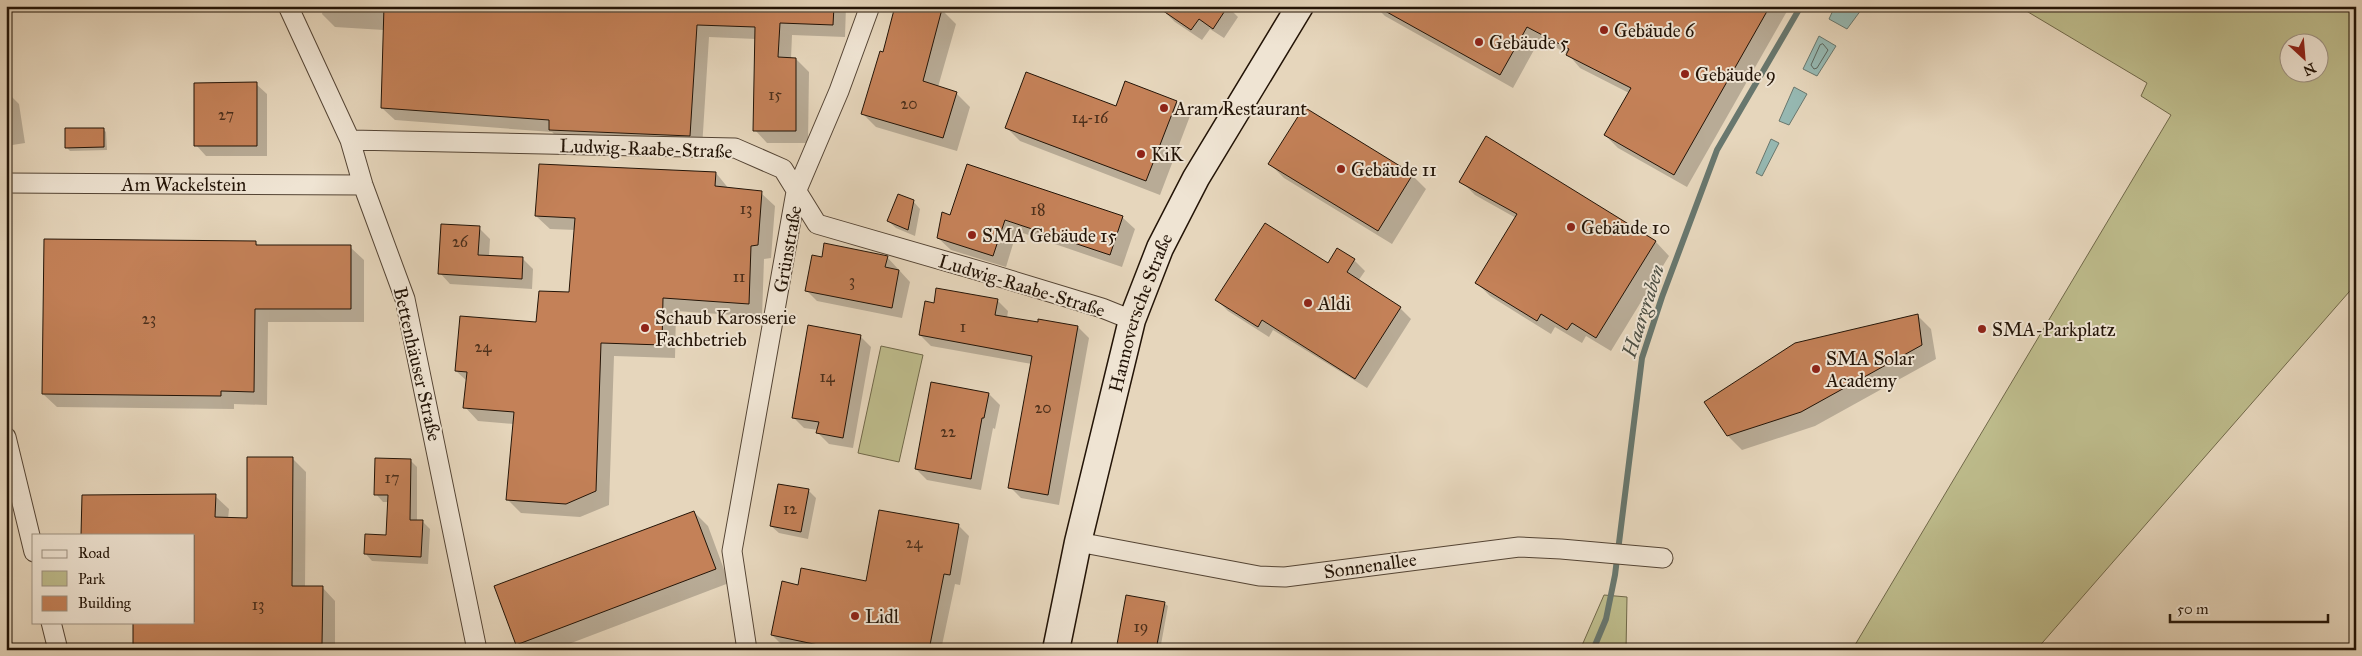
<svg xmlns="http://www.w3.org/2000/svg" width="2362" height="656" viewBox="0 0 2362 656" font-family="'IM FELL Great Primer',serif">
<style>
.green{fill:#bdbb8b;stroke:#706849;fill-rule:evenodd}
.water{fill:#96b9b3;stroke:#68776e}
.shadow{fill:#0003}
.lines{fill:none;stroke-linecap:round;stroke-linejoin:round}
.shore{stroke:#5c665d;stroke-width:1}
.stream{stroke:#68776e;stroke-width:6}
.building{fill:#c48158;stroke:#231407}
.minor-casing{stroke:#544434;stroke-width:21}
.secondary-casing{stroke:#231407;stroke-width:29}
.minor{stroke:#efe4d3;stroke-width:19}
.secondary{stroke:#efe4d3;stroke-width:26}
.poi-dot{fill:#8f2418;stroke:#efe4d3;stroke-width:2}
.labels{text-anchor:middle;stroke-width:4;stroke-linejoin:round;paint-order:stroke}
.number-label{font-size:16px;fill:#4b2f1b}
.poi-label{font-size:19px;fill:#231407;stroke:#efe4d3;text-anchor:start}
.street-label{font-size:19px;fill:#231407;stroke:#efe4d3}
.water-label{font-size:20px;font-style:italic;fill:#4b4e43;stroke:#efe4d3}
</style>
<rect width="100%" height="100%" fill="#e6d6bc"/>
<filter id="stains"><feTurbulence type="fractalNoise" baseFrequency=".004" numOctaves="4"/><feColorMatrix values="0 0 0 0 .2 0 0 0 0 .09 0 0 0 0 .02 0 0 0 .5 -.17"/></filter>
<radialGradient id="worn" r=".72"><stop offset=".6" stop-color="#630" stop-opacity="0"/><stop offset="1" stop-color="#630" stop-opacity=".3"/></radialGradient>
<!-- green -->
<path class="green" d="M 2018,6 L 2356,6 L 2356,284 L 2036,650 L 1852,650 L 2171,115 L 2141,96 L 2147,83 ZM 2320,42 L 2320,72 L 2290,72 L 2290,42 Z
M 881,346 L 923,355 L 899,462 L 858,453 Z
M 1604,595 L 1627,597 L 1626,650 L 1580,650 Z"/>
<!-- water -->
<path class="water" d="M 1835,6 L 1864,6 L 1847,29 L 1829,19 Z
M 1819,36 L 1836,46 L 1817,76 L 1803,69 Z
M 1794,87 L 1807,94 L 1789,125 L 1779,121 Z
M 1771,139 L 1779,143 L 1762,176 L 1756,173 Z"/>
<!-- shadow -->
<path class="shadow" d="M 319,6 L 846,6 L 845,37 L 792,35 L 791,59 L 796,59 L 809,72 L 808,143 L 767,143 L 755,130 L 756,39 L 709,37 L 702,148 L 563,143 L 552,132 L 395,120 L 382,108 L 384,30 L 335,27 L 322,14 L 323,10 Z
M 1227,6 L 1238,17 L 1224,38 L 1210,29 L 1202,40 L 1175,22 L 1164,11 Z
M 1375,6 L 1790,6 L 1687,187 L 1618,148 L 1605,135 L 1629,93 L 1580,68 L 1568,54 L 1540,39 L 1513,88 L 1385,16 Z
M 942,10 L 956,24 L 938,87 L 956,93 L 970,107 L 957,151 L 876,127 L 862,113 L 884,53 Z
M 256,84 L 267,94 L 267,156 L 206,156 L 196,145 Z
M 6,97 L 12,97 L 19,104 L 25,143 L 6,146 Z
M 1176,102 L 1190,116 L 1160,195 L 1020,141 L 1006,127 L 1116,107 Z
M 103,129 L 106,132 L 107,150 L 70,151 L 66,147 Z
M 1486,138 L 1656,242 L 1669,256 L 1611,351 L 1586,336 L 1582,343 L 1555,327 L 1551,334 L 1490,296 L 1476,282 L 1516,218 L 1475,195 L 1461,181 Z
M 1270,164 L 1412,175 L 1426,189 L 1392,244 L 1284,178 Z
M 716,173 L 729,189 L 761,193 L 775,206 L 771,258 L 764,259 L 762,317 L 676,311 L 675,358 L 614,356 L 609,505 L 580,517 L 521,513 L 507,499 L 514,424 L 478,421 L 465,407 L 467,381 L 456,371 L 538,324 L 571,294 L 576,230 L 550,229 L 536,216 Z
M 913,201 L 920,209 L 915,236 L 896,228 L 888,221 Z
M 951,217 L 1122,217 L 1135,229 L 1122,267 L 1017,231 L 1006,267 L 951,250 L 938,238 Z
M 479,228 L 490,239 L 489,256 L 522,258 L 533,269 L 532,289 L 450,284 L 440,273 Z
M 255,242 L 260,247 L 350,247 L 364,260 L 364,322 L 268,322 L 267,405 L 234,404 L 234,409 L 57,407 L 43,394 Z
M 887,257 L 910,282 L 902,318 L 817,301 L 806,290 Z
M 1354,260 L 1365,271 L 1358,281 L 1400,308 L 1411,319 L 1367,388 L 1273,330 L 1269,337 L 1228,311 L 1217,300 L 1328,265 Z
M 997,300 L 1008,311 L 1007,318 L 1039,324 L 1039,320 L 1078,327 L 1089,338 L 1059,505 L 1021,498 L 1010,487 L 1032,364 L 931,346 L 920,335 L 935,304 Z
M 1917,315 L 1931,329 L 1936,359 L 1815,426 L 1742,450 L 1728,436 Z
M 860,336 L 871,347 L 853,448 L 829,444 L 818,433 L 818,430 L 804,428 L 793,417 Z
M 989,394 L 1000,405 L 995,429 L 993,428 L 981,490 L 927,480 L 916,469 Z
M 292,458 L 306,472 L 305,587 L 322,587 L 335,601 L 335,650 L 140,650 L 134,644 L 194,622 L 194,535 L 215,496 L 229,509 L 228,519 L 248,519 Z
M 410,460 L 417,467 L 417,521 L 423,522 L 430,529 L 428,564 L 372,561 L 365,553 L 387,536 L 389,502 L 383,502 L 376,494 Z
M 809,491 L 816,498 L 808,539 L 779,533 L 771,526 Z
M 694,512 L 708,526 L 729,583 L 553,650 L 522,650 L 517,644 Z
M 958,525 L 969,536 L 960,585 L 955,584 L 941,650 L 802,650 L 783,646 L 772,635 L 799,586 L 867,583 Z
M 1164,603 L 1168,606 L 1160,650 L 1118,650 Z"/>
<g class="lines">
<!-- shore -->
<path class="shore" d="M 1823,44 L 1828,50 L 1817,68 L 1814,69 L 1811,65 L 1820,45 Z"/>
<!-- stream -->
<path class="stream" d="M 1593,650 L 1606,619 L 1615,575 L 1642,358 L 1662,297 L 1717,150 L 1801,6"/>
</g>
<!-- building -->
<path class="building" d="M 384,6 L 834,6 L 833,25 L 780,23 L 778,57 L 796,58 L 796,131 L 753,131 L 755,27 L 697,25 L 690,136 L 549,130 L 549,120 L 381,108 Z
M 895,6 L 933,6 L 942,9 L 923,81 L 957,92 L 943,138 L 861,114 L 880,51 L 883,52 Z
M 1156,6 L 1228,6 L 1213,29 L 1199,19 L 1191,30 Z
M 1376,6 L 1770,6 L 1674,175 L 1604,135 L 1631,88 L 1566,55 L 1569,49 L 1527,27 L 1500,75 Z
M 1026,72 L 1116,106 L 1125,81 L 1177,101 L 1146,181 L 1005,128 Z
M 257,82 L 257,146 L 194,146 L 194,83 Z
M 1304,107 L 1413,174 L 1378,231 L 1268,164 Z
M 65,128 L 104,128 L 104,147 L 65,148 Z
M 1486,136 L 1656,241 L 1596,338 L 1572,323 L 1567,330 L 1541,314 L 1537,321 L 1475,283 L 1517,214 L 1459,182 Z
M 539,164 L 716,172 L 715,186 L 762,191 L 758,245 L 751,246 L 749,304 L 663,298 L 662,345 L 601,343 L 596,491 L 566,504 L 506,500 L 514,412 L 463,408 L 467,372 L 455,371 L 460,316 L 536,322 L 539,291 L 569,292 L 575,218 L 535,216 Z
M 967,164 L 1123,216 L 1110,255 L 1005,220 L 993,256 L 937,238 L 942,212 L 950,215 Z
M 898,194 L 914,200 L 908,230 L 887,221 Z
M 1265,223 L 1328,263 L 1337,248 L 1355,259 L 1347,272 L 1401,307 L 1355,379 L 1262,320 L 1258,327 L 1215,300 Z
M 441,224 L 480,226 L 478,255 L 523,257 L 522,279 L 438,274 Z
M 44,239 L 256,241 L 256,245 L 351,245 L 351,309 L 255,309 L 254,392 L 221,391 L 221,396 L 42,394 Z
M 824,243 L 888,256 L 885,267 L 899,270 L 892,308 L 805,291 L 812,255 L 822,257 Z
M 936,288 L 998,299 L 995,315 L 1038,322 L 1038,319 L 1078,326 L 1048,495 L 1008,488 L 1032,356 L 919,335 L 925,301 L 934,303 Z
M 1918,314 L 1922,345 L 1801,412 L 1727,436 L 1704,402 L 1795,343 Z
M 808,325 L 861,335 L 843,438 L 816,433 L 819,422 L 792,418 Z
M 931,382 L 989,393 L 984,418 L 982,418 L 971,479 L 915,469 Z
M 247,457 L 293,457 L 292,586 L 323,586 L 322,644 L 133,645 L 133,622 L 194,622 L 194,535 L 81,535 L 82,495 L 216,494 L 215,517 L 247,518 Z
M 375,458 L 411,459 L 410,520 L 423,520 L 421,557 L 364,554 L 365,534 L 386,535 L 388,495 L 374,495 Z
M 778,484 L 809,489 L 801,532 L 770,526 Z
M 879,510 L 959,524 L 950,575 L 944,574 L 929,650 L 842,650 L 771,635 L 782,581 L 798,585 L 801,568 L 866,581 Z
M 694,511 L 716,569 L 516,645 L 494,586 Z
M 1126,595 L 1165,602 L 1156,650 L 1116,650 Z"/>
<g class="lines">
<!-- minor casing -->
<g class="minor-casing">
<path id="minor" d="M 288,6 L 350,140 L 363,185 L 405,299 L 477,650
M 350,140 L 735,148 L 783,169 L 817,224 L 990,274 L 1102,308 L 1132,320
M 6,183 L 363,185
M 6,437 L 34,552
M 1078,542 L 1259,576 L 1285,577 L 1519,547 L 1561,549 L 1663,558
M 51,622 L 58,650
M 747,650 L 732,551 L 796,192 L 839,91 L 870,6"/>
</g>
<!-- secondary casing -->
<g class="secondary-casing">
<g id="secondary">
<path id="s1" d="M 1056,650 L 1078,542 L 1132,320 L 1160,248 L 1196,178 L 1300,6"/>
</g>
</g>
<!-- minor -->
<use href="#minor" class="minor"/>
<!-- secondary -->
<use href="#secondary" class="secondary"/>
</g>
<!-- markers -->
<g class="poi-dot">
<circle cx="1604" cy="30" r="5"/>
<circle cx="1479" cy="42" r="5"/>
<circle cx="1685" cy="74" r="5"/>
<circle cx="1164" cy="108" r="5"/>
<circle cx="1141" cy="154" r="5"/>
<circle cx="1341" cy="169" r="5"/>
<circle cx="1571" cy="227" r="5"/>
<circle cx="972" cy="235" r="5"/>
<circle cx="1308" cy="303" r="5"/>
<circle cx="645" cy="328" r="5"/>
<circle cx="1982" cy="329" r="5"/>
<circle cx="1816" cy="369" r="5"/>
<circle cx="855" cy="616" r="5"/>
</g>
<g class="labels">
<!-- number labels -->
<g class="number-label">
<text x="775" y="100">15</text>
<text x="909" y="109">20</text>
<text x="226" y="120">27</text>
<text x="1090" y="123">14-16</text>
<text x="746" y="214">13</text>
<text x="1038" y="215">18</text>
<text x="460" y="247">26</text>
<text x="739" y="282">11</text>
<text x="852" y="286">3</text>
<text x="149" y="324">23</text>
<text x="963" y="332">1</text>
<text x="483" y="352">24</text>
<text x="827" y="382">14</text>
<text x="1043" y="413">20</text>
<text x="948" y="437">22</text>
<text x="392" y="483">17</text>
<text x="790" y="514">12</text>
<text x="914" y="548">24</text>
<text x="258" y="610">13</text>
<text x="1141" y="632">19</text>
</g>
<!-- poi labels -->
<g class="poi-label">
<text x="1614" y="37">Gebäude 6</text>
<text x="1489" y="49">Gebäude 5</text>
<text x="1695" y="81">Gebäude 9</text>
<text x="1174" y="115">Aram Restaurant</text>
<text x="1151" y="161">KiK</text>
<text x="1351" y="176">Gebäude 11</text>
<text x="1581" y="234">Gebäude 10</text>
<text x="982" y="242">SMA Gebäude 15</text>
<text x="1318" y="310">Aldi</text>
<text x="655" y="324">Schaub Karosserie<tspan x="655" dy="22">Fachbetrieb</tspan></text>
<text x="1992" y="336">SMA-Parkplatz</text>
<text x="1826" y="365">SMA Solar<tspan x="1826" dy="22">Academy</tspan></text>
<text x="865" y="623">Lidl</text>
</g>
<!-- street labels -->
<g class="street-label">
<text transform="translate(646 148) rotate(2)" y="7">Ludwig-Raabe-Straße</text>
<text x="184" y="191">Am Wackelstein</text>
<text transform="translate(787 249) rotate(-80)" y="7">Grünstraße</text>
<text transform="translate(1022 285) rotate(17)" y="7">Ludwig-Raabe-Straße</text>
<text dy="7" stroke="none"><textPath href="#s1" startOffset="348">Hannoversche Straße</textPath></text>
<text transform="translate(418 364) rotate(77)" y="7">Bettenhäuser Straße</text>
<text transform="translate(1370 565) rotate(-8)" y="7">Sonnenallee</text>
</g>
<!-- water labels -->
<g class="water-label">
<text transform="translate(1643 311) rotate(-72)" y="7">Haargraben</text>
</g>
</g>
<!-- margin -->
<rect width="2362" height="656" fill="none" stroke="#e6d6bc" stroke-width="25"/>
<rect x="8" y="8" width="2347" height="641" fill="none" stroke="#231407" stroke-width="2.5"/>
<rect x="12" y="12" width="2337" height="631" fill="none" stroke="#231407"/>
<!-- legend -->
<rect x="32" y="534" width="162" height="90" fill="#efe4d3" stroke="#9d9181"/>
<rect x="42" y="550" width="25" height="8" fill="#efe4d3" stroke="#9d9181"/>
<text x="78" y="558" font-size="15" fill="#231407">Road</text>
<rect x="42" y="571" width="25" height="15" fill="#bdbb8b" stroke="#9d9181"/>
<text x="78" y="584" font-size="15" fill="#231407">Park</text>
<rect x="42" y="596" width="25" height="15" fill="#c48158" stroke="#9d9181"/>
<text x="78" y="608" font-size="15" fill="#231407">Building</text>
<!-- north arrow -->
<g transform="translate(2304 58) rotate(154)"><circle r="24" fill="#efe4d3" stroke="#9d9181"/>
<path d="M0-4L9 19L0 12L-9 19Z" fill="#8f2418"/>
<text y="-8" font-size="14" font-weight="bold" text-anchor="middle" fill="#231407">N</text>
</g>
<!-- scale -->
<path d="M2170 614v8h158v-8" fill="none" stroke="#231407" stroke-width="2.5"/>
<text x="2177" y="614" font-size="15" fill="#231407" stroke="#efe4d3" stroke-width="4" paint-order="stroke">50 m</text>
<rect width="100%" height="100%" filter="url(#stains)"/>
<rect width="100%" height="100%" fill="url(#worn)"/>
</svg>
